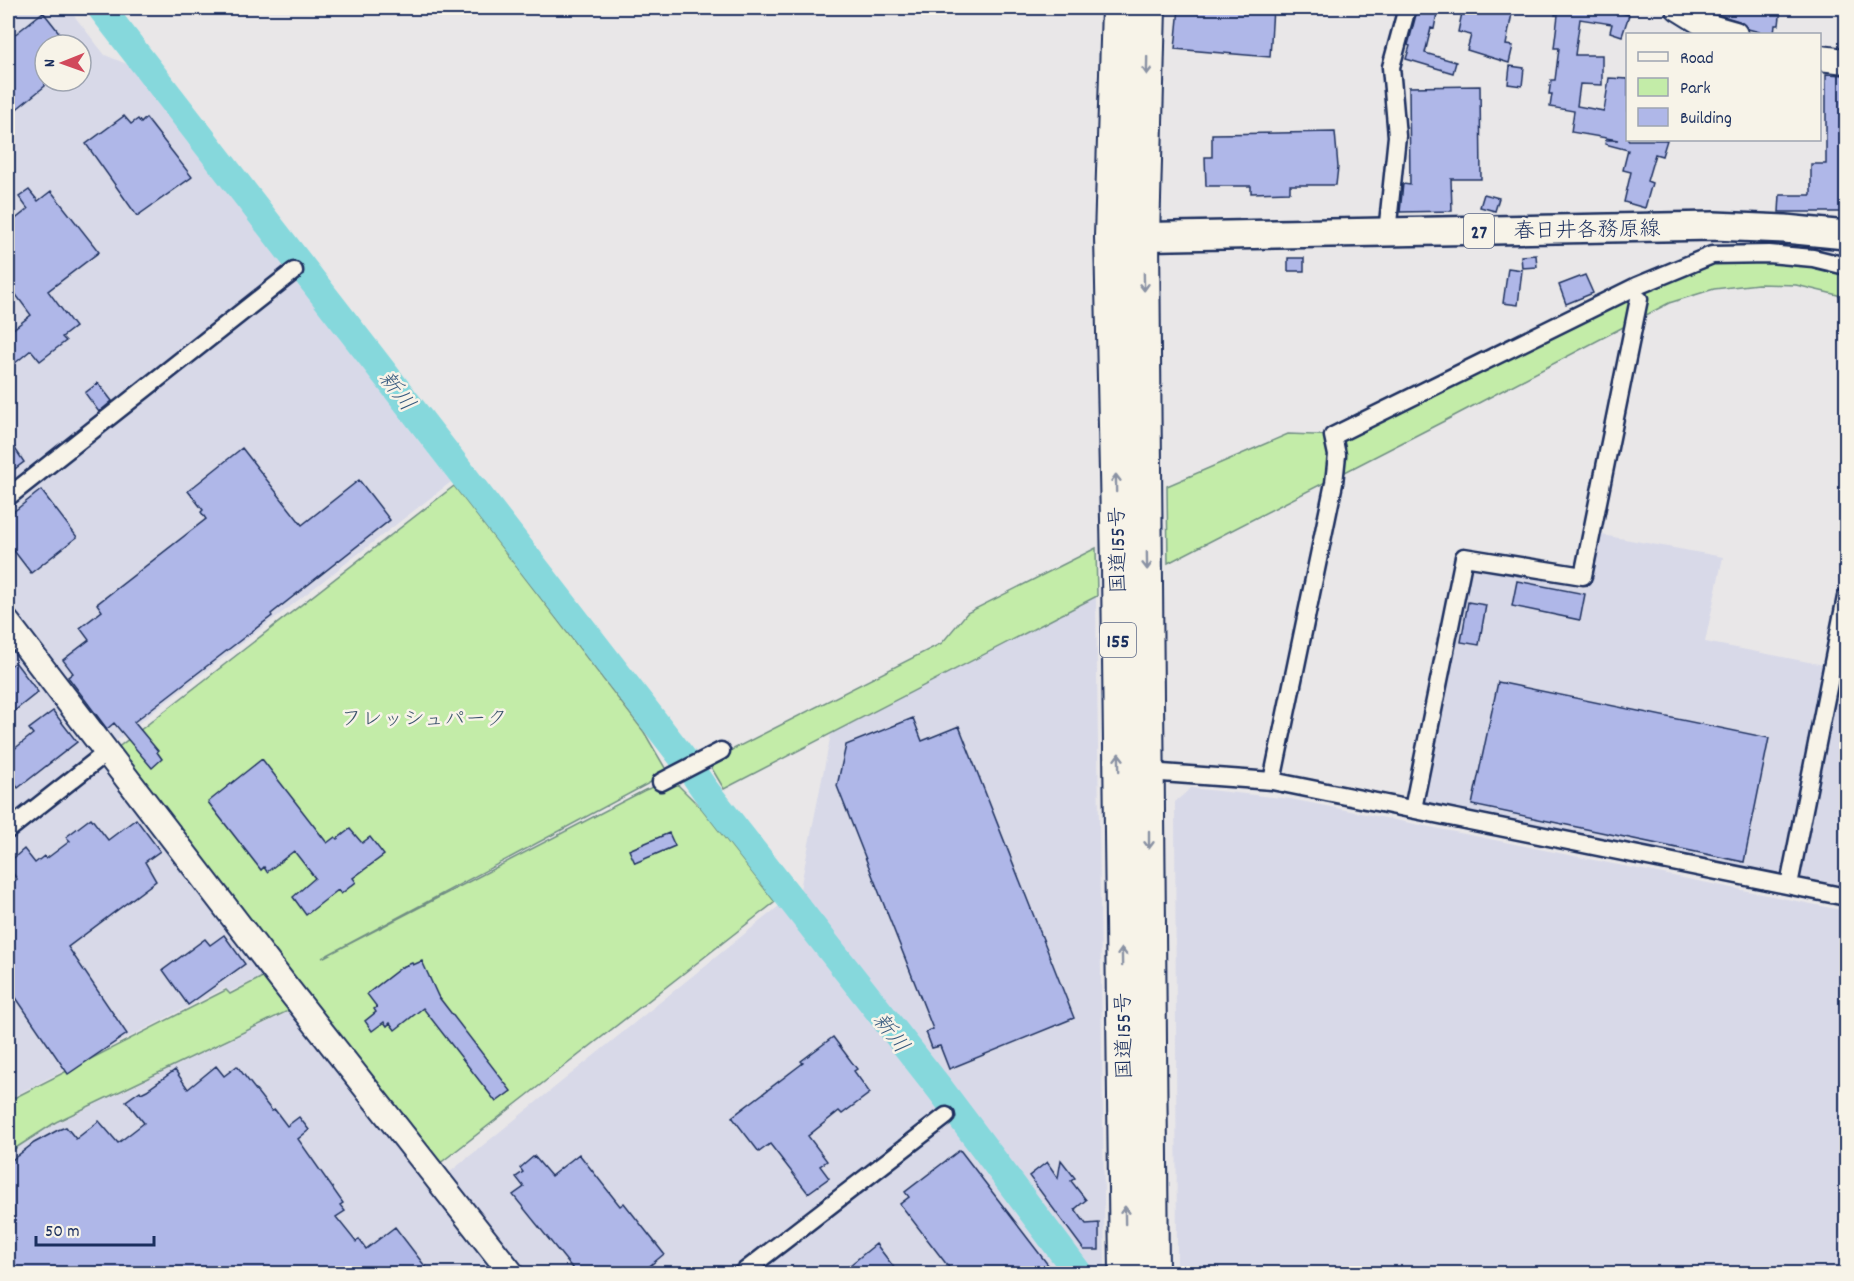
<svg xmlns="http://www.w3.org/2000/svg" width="1854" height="1281" viewBox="0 0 1854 1281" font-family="Dekko,'Klee One',sans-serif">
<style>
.built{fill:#d8d9e8;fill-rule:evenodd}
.green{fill:#c3eca8;stroke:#6f8e83;stroke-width:1.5}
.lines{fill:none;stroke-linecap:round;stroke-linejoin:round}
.river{stroke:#86d8dc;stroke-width:28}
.building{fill:#afb7e8;stroke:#1b2f5e;stroke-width:1.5}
.street-casing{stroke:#1b2f5e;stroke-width:21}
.secondary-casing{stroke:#1b2f5e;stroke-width:28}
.primary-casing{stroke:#1b2f5e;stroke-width:32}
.highway-casing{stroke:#1b2f5e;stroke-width:36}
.street{stroke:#f7f3e8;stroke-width:16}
.secondary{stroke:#f7f3e8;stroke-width:24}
.primary{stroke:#f7f3e8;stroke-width:27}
.highway{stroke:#f7f3e8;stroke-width:32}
.oneway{stroke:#8991a3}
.labels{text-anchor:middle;stroke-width:5;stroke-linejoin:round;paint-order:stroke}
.shield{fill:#f7f3e8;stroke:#5d6a87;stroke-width:1.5}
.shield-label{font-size:20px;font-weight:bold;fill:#1b2f5e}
.street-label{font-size:21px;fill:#1b2f5e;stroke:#f7f3e8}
.park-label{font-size:21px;fill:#3d556d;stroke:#f7f3e8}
.water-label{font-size:22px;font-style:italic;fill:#36597e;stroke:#f7f3e8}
</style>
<rect width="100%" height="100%" fill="#e9e7e8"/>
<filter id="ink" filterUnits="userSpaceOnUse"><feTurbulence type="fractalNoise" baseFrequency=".0167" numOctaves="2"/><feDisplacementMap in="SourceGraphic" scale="12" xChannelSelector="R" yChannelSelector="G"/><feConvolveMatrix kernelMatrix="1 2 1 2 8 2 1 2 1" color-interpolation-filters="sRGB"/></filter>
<g filter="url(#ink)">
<!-- built -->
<path class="built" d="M 8,8 L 68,8 L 105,55 L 129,65 L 451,482 L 112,744 L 267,974 L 229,992 L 225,988 L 8,1099 ZM 45,45 L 81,45 L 81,81 L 45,81 Z
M 1597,534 L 1723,557 L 1705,642 L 1829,666 L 1787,877 L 1419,803 L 1471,566 L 1586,588 Z
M 1096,597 L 1105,1273 L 8,1274 L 8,1154 L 57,1123 L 293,1010 L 445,1176 L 800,889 L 831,734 Z
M 1846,619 L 1846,889 L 1795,879 Z
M 1191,788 L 1291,799 L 1846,911 L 1846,1273 L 1177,1273 L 1175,802 Z"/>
<!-- green -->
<path class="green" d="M 1769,259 L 1846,271 L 1846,297 L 1796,285 L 1758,284 L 1714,289 L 1669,303 L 1452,417 L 1168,563 L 1167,486 L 1288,434 L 1341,436 L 1630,294 L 1718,261 Z
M 454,486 L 644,732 L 668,773 L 322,958 L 645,790 L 673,780 L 702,809 L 775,902 L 439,1164 L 116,749 Z
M 1096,548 L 1097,596 L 724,789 L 708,762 L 942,643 L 967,613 Z
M 268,974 L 292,1009 L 56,1122 L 8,1153 L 8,1101 L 226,990 L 230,994 Z"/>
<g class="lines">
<!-- river -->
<path class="river" d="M 101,8 L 685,761 L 705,790 L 940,1089 L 1079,1274"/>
</g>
<!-- building -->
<path class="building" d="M 1179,8 L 1273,8 L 1270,57 L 1175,49 Z
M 1423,8 L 1438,8 L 1434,29 L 1431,28 L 1425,53 L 1456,62 L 1453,73 L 1406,59 L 1410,46 L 1408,45 L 1417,11 L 1422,12 Z
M 1463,8 L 1513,8 L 1506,45 L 1513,46 L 1509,63 L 1467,50 L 1471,35 L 1458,32 Z
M 1556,8 L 1605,8 L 1629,15 L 1622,36 L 1610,32 L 1612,24 L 1580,19 L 1575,55 L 1602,55 L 1602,85 L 1580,84 L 1577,106 L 1604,111 L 1609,78 L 1628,79 L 1628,140 L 1667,140 L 1662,156 L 1655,154 L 1647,181 L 1652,183 L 1645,208 L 1624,202 L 1631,172 L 1623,170 L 1628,150 L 1605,144 L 1606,140 L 1618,140 L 1571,132 L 1574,111 L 1550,107 L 1552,94 L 1549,94 L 1551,80 L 1555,80 L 1559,48 L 1554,48 L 1558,15 L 1555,15 Z
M 1704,8 L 1781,8 L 1779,25 L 1775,25 L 1774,34 L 1767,34 L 1748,29 L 1739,21 L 1713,13 Z
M 43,12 L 69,45 L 45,45 L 45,86 L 8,116 L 8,40 Z
M 1510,66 L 1524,68 L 1522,86 L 1508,84 Z
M 1826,74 L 1846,75 L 1846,212 L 1779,212 L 1780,195 L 1811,195 L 1811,164 L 1826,164 Z
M 1480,86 L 1481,179 L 1451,179 L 1452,211 L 1400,212 L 1403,184 L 1410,185 L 1409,87 Z
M 124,116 L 131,124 L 138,119 L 141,123 L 146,118 L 192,177 L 137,216 L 86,144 Z
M 1335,132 L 1338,167 L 1336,185 L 1290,185 L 1290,192 L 1251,193 L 1251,186 L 1206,186 L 1205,157 L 1212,157 L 1212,134 Z
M 29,190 L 38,201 L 51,191 L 99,252 L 48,291 L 75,327 L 62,337 L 66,341 L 40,361 L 31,350 L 8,369 L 8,333 L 31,315 L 8,284 L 8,225 L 28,209 L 19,197 Z
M 1484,194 L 1499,198 L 1495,211 L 1480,207 Z
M 1536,255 L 1537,267 L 1522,268 L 1521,256 Z
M 1288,258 L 1304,258 L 1304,271 L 1288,271 Z
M 1508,268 L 1522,270 L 1518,305 L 1503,303 Z
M 1585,275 L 1593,293 L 1566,304 L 1559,285 Z
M 98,383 L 112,401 L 99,412 L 85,393 Z
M 8,438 L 24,462 L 8,474 Z
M 242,448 L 302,525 L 359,480 L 390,520 L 271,614 L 272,616 L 134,722 L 158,751 L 157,752 L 162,759 L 152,768 L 114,723 L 107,729 L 68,677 L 73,673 L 63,660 L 89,640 L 80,628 L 102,611 L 97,604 L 206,519 L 201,512 L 203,510 L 188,491 Z
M 41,490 L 77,537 L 31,573 L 8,543 L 8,516 Z
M 1517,581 L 1585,594 L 1580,620 L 1512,606 Z
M 1468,602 L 1486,605 L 1479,645 L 1461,642 Z
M 15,662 L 38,692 L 8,716 L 8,668 Z
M 1498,682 L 1769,738 L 1744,862 L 1472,805 Z
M 53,711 L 77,742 L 18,788 L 8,775 L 8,754 L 33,734 L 29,729 Z
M 913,718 L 922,741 L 959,726 L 1074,1018 L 949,1069 L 940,1046 L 932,1048 L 926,1032 L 933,1029 L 837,786 L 846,745 Z
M 262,759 L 327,843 L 335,837 L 337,839 L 350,829 L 362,843 L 370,837 L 384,855 L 353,878 L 356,882 L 341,894 L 338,890 L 306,915 L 293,897 L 315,878 L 294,851 L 267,872 L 264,867 L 261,870 L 208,802 Z
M 91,818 L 108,840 L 136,819 L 160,851 L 145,862 L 156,881 L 68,947 L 127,1034 L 68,1074 L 8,986 L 8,886 L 17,879 L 8,867 L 8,863 L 24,849 L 35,863 L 44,856 L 46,859 L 70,841 L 66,837 Z
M 669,833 L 675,846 L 635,863 L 629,850 Z
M 224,935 L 245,964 L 188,1005 L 163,970 L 205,939 L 210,945 Z
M 422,961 L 438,996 L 511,1091 L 496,1102 L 423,1008 L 395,1030 L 390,1023 L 387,1026 L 384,1022 L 372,1031 L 365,1021 L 376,1012 L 374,1009 L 377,1007 L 367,994 L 402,967 L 412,963 L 413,965 Z
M 833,1037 L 857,1069 L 854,1071 L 870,1093 L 842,1114 L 839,1111 L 808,1136 L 827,1161 L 820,1166 L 829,1178 L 808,1193 L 770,1144 L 759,1152 L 732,1117 L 803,1063 L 801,1061 Z
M 216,1066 L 224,1076 L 237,1066 L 272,1111 L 275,1110 L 287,1126 L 299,1117 L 309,1130 L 298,1139 L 343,1203 L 340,1205 L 345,1211 L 336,1217 L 356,1242 L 359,1239 L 366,1249 L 395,1227 L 431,1274 L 8,1274 L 8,1163 L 34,1143 L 58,1130 L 66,1127 L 76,1139 L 99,1121 L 118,1143 L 144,1123 L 126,1101 L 140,1091 L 141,1093 L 147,1090 L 175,1070 L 188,1089 Z
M 960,1150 L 1055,1274 L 954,1274 L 900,1204 L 909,1197 L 905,1192 Z
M 579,1154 L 620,1206 L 624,1203 L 664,1254 L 640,1274 L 577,1274 L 513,1195 L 524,1187 L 516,1177 L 523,1172 L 520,1168 L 534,1156 L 551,1176 Z
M 1061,1160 L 1075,1178 L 1071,1181 L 1086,1200 L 1075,1209 L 1086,1224 L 1099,1223 L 1099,1250 L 1084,1250 L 1029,1176 L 1047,1162 L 1058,1178 Z
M 876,1244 L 899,1274 L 839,1274 Z"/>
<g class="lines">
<!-- street casing -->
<g class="street-casing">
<path id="street" d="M 1387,233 L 1397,136 L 1391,67 L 1407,8
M 8,497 L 294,271
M 1148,772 L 1272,781 L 1846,897
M 1272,781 L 1334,483 L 1337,455 L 1333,436 L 1637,286 L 1712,255 L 1769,254 L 1813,258 L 1846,266
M 661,782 L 721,751
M 1413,809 L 1464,557 L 1583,576 L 1639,299
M 8,830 L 107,752
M 1789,885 L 1846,597
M 741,1274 L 946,1116"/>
</g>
<!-- secondary casing -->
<g class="secondary-casing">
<path id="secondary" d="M 1678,8 L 1707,26 L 1735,34
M 1820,58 L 1846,61
M 8,623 L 285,985 L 512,1274"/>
</g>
<!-- primary casing -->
<g class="primary-casing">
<path id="primary" d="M 1121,237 L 1714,226 L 1785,229 L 1846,235"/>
</g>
<!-- highway casing -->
<g class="highway-casing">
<path id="highway" d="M 1118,8 L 1111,237 L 1118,567 L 1126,1274
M 1149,8 L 1143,237 L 1152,1274"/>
</g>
<!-- street -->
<use href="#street" class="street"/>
<!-- secondary -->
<use href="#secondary" class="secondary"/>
<!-- primary -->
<use href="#primary" class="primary"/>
<!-- highway -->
<use href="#highway" class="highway"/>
</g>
<!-- one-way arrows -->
<defs><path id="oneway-shaft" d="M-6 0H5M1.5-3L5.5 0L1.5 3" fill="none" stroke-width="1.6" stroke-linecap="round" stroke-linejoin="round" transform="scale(1.5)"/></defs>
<g class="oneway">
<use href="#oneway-shaft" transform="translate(1147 66) rotate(91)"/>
<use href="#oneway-shaft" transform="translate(1144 282) rotate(89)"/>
<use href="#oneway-shaft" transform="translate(1116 483) rotate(-91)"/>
<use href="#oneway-shaft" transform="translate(1147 561) rotate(89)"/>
<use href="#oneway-shaft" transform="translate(1119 762) rotate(-91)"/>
<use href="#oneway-shaft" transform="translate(1149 840) rotate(90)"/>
<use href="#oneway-shaft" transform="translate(1122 957) rotate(-91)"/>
<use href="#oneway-shaft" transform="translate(1125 1215) rotate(-91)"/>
</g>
</g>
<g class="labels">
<!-- shield labels -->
<g class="shield">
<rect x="1464" y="214" width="30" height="34" rx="4.5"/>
<rect x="1100" y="623" width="36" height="34" rx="4.5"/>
</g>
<g class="shield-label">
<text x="1479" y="238">27</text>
<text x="1118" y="647">155</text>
</g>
<!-- street labels -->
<g class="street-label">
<text transform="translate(1587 229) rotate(-1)" y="7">春日井各務原線</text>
<text transform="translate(1117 550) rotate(-91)" y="7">国道155号</text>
<text transform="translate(1123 1036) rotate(-91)" y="7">国道155号</text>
</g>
<!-- park labels -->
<g class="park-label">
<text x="424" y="725">フレッシュパーク</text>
</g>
<!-- water labels -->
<g class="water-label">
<text transform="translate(398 390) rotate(52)" y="8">新川</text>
<text transform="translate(892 1032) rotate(52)" y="8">新川</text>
</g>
</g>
<!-- margin -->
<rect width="1854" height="1281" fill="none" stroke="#f7f3e8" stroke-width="30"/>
<rect x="15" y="15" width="1824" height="1251" fill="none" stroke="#1b2f5e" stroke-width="2" filter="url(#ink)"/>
<!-- legend -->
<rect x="1626" y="33" width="195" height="108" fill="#f7f3e8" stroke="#9fa5b1" stroke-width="1.5"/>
<rect x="1638" y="52" width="30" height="9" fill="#f7f3e8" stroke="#9fa5b1" stroke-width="1.5"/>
<text x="1680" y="63" font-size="18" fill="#1b2f5e">Road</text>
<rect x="1638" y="78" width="30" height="18" fill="#c3eca8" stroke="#9fa5b1" stroke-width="1.5"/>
<text x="1680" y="93" font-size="18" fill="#1b2f5e">Park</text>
<rect x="1638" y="108" width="30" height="18" fill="#afb7e8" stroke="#9fa5b1" stroke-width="1.5"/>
<text x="1680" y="123" font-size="18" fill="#1b2f5e">Building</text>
<!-- north arrow -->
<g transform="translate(63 63) rotate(269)"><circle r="28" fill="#f7f3e8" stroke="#9fa5b1" stroke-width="1.5"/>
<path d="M0-4.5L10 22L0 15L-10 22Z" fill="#d1495b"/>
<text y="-9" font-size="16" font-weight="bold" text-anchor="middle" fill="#1b2f5e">N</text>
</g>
<!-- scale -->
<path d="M36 1236v9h118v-9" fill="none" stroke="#1b2f5e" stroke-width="3"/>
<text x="45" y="1236" font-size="18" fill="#1b2f5e" stroke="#f7f3e8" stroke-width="4.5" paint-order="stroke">50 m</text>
</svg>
